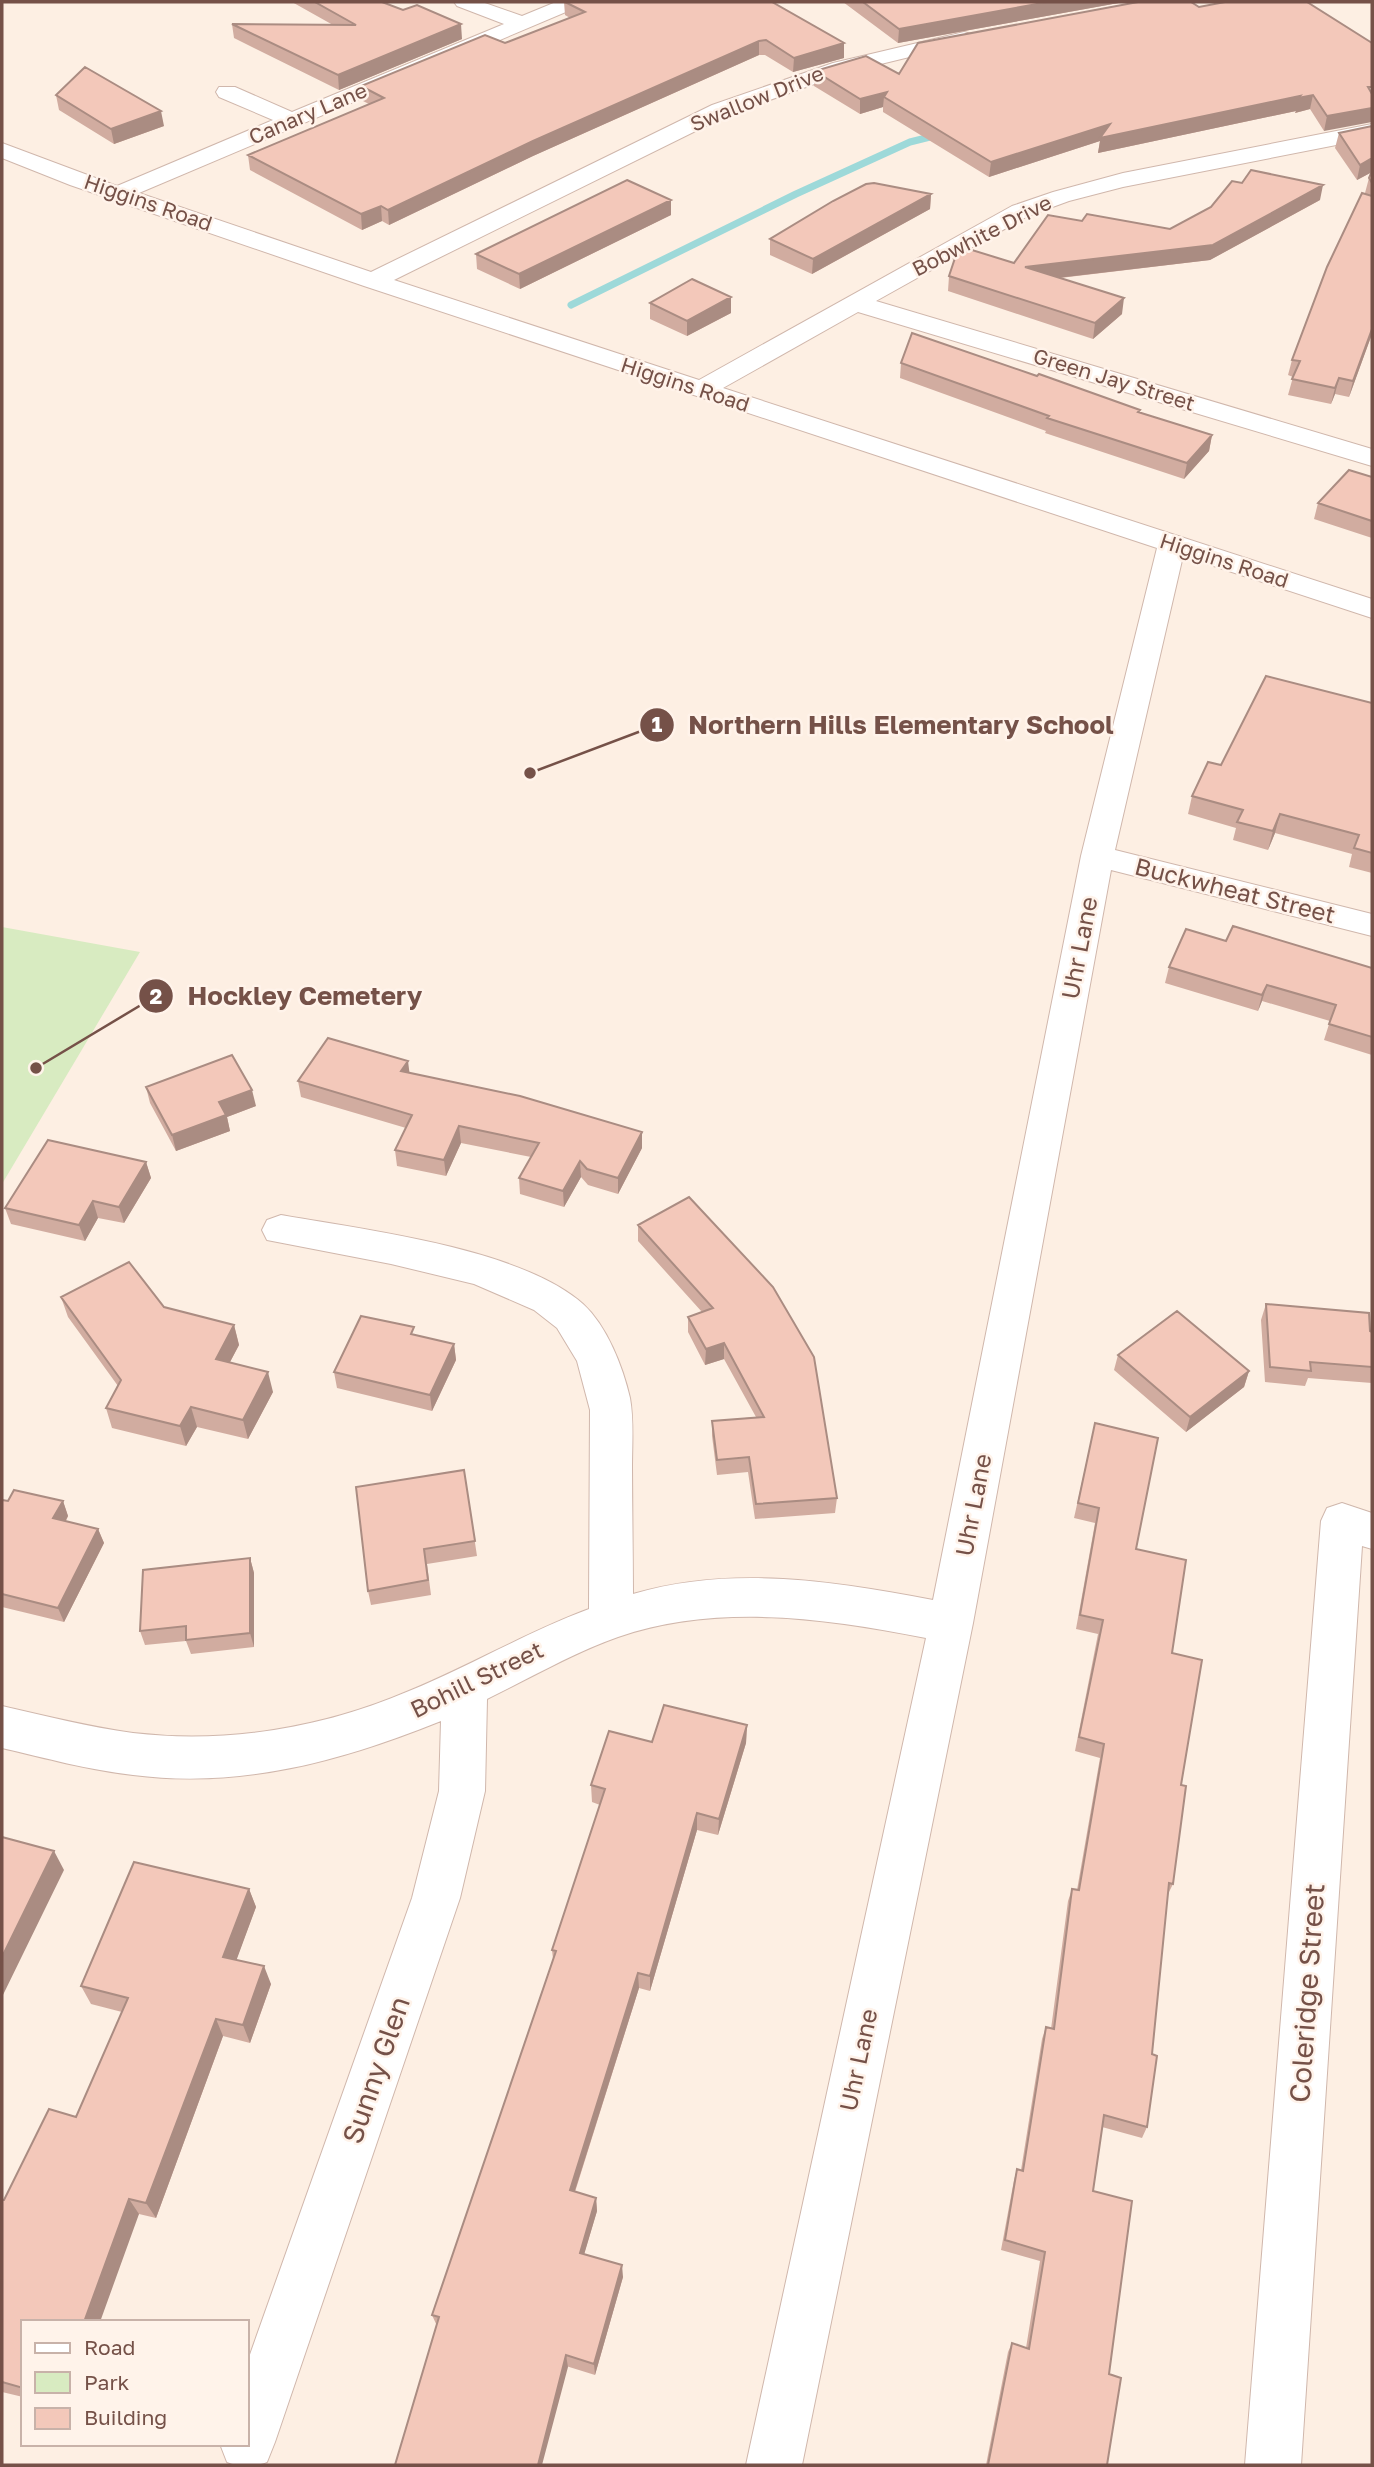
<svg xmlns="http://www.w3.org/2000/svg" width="1374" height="2467" viewBox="0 0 1374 2467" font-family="'Golos Text',sans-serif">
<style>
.green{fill:#d8ebc1}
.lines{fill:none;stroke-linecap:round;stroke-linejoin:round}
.stream{stroke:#9dd9d9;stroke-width:7}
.minor-casing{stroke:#d0b7ac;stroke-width:2}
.minor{fill:#fff;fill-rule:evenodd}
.wall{fill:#d1aca0}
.shaded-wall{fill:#aa8c82}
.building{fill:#f3c8ba;stroke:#aa8c82;stroke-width:2}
.labels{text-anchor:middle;stroke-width:5;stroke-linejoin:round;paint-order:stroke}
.far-street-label{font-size:21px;fill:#755148;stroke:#fff3ea}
.street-label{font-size:24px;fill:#755148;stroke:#fff3ea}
.near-street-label{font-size:28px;fill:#755148;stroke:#fff3ea}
.leader{fill:none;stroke:#755148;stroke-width:2.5}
.callout-dot{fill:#755148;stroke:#fff3ea;stroke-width:2.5}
.mark-label{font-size:21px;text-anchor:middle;font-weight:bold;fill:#fff}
.callout-label{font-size:26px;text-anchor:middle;font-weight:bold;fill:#755148;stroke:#fff3ea;stroke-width:5;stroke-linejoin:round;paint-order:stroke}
</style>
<rect width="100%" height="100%" fill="#fdefe3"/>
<!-- green -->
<path class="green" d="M 2,927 L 140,952 L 2,1184 Z"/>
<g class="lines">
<!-- stream -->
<path class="stream" d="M 571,305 L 796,194 L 910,142 L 942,134"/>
<!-- minor casing -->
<g class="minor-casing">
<path id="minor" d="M 454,2 L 482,2 L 522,16 L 556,2 L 583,2 L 580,6 L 139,193 L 371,272 L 712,105 L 833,63 L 964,32 L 971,34 L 974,38 L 971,42 L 848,72 L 728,115 L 394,280 L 699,380 L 1012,206 L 1053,192 L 1123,173 L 1372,124 L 1372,138 L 1123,187 L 1069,201 L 1028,216 L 876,301 L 1372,449 L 1372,466 L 858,312 L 723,388 L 1372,599 L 1372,618 L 1183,556 L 1115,850 L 1372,914 L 1372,936 L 1111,870 L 973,1623 L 802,2465 L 746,2465 L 926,1638 C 825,1618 718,1603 618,1637 C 573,1653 530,1678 487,1699 L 485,1791 L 460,1898 L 275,2442 L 267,2462 C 255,2467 239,2467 227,2462 L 220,2444 L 247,2444 L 247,2363 L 412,1898 L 439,1791 L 441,1721 C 342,1761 241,1789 133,1775 C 89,1770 45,1758 2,1748 L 2,1706 C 45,1716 89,1727 133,1733 C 226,1744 323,1728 409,1691 C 470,1666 527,1632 589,1609 L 590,1410 L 577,1361 L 557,1328 L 534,1310 L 474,1284 L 391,1264 L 267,1240 L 262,1230 L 267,1220 L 281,1215 C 365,1230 520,1248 583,1304 C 607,1326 623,1367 630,1398 C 634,1420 632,1445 632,1467 C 632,1509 633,1552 633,1594 C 731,1565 835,1581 933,1600 L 1081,856 L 1157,548 L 364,286 L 70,185 L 2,158 L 2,143 L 117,186 L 273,120 L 219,97 L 216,92 L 219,87 L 235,87 L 292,112 L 504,24 L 457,6 Z
M 1342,1503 L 1372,1513 L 1372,1549 L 1362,1546 L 1301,2465 L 1245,2465 L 1321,1521 L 1327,1508 Z"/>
</g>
<!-- minor -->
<use href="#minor" class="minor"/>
</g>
<!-- wall -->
<path class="wall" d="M 292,2 L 382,2 L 462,39 L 339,90 L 234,38 L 232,24 L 333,25 Z
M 564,2 L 844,43 L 844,58 L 793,72 L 765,55 L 759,55 L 533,156 L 389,225 L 382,221 L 362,230 L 250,170 L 248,155 L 369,104 L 363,101 L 361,86 L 505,43 L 570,18 L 565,15 Z
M 843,2 L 1124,2 L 898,43 Z
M 1199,7 L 1372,43 L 1324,131 L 1310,109 L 1295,113 L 1296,111 L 1098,153 L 1100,141 L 989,177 L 883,112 L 883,107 L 860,114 L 814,86 L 815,71 L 899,74 Z
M 56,95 L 164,126 L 114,144 L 59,110 Z
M 1372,126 L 1372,334 L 1349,397 L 1335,394 L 1331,404 L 1288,395 L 1293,377 L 1288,375 L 1292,360 L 1367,195 L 1365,193 L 1369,178 L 1372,172 L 1357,180 L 1335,148 L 1339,133 Z
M 931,194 L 930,209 L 812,274 L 770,255 L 770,239 Z
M 671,200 L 671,215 L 520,289 L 477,269 L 476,254 Z
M 1320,200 L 1210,260 L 1060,278 L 1122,314 L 1093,339 L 948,291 L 949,276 L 1014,263 L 1170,229 Z
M 650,303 L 731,313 L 687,336 L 650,319 Z
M 901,363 L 1139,413 L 1212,435 L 1209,451 L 1184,479 L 1045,433 L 1046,431 L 900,378 Z
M 1372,477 L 1372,538 L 1314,519 L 1318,503 Z
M 1372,703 L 1372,873 L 1349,867 L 1352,854 L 1275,833 L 1268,850 L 1233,840 L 1236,828 L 1188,814 L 1192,796 L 1221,765 Z
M 1226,941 L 1372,968 L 1372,1055 L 1324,1040 L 1330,1021 L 1262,1001 L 1258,1011 L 1165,983 L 1169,967 Z
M 409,1073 L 642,1148 L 618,1194 L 588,1185 L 581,1177 L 564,1207 L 520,1194 L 519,1178 L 531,1157 L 461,1143 L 446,1176 L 397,1166 L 395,1150 L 406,1128 L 301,1097 L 298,1081 Z
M 146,1087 L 256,1106 L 227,1117 L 230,1131 L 176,1151 L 150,1103 Z
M 146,1162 L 151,1178 L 124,1223 L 98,1218 L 85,1241 L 11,1224 L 5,1208 Z
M 689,1197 L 837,1498 L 835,1513 L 755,1519 L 748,1472 L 717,1475 L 712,1436 L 712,1421 L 756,1417 L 724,1359 L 705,1365 L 688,1332 L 688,1317 L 702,1312 L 638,1241 L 638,1225 Z
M 61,1297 L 164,1307 L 234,1325 L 239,1345 L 230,1362 L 273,1392 L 248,1439 L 197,1427 L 186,1446 L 112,1428 L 106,1408 L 118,1386 L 68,1317 Z
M 1266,1304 L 1372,1332 L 1372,1383 L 1308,1378 L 1305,1386 L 1265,1382 L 1261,1320 Z
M 416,1335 L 454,1344 L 456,1360 L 432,1411 L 337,1388 L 334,1372 Z
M 1118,1355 L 1249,1371 L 1244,1387 L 1186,1432 L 1114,1370 Z
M 1095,1423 L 1172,1653 L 1181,1785 L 1173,1884 L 1167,1896 L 1152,2054 L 1147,2127 L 1142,2138 L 1102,2127 L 1093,2191 L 1109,2374 L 1107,2465 L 986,2465 L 1008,2352 L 1012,2343 L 1026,2348 L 1040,2261 L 1001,2250 L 1014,2180 L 1017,2169 L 1021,2170 L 1042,2039 L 1046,2027 L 1051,2029 L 1068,1901 L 1072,1889 L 1077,1890 L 1100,1758 L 1075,1751 L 1098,1634 L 1076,1629 L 1095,1523 L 1074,1518 Z
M 464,1470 L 477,1556 L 427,1564 L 431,1595 L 371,1605 L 368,1591 Z
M 2,1500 L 8,1501 L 63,1501 L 68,1516 L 66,1521 L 98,1529 L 104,1543 L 64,1622 L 2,1607 Z
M 250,1558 L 254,1573 L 254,1647 L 191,1654 L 186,1641 L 145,1645 L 140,1631 Z
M 747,1725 L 746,1743 L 718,1835 L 697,1830 L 650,1991 L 639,1988 L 575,2192 L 596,2198 L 597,2211 L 584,2254 L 623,2277 L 595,2375 L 437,2326 L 432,2315 L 553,1959 L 552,1950 L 600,1805 L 592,1802 L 591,1785 L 652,1742 Z
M 249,1889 L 256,1907 L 236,1960 L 271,1984 L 250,2043 L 223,2036 L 156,2218 L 139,2214 L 23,2322 L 23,2397 L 2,2392 L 2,2200 L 4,2200 L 76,2117 L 122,2012 L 91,2004 L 81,1986 Z"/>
<!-- shaded-wall -->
<path class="shaded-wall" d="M 1048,2 L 1124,2 L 898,43 L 899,29 Z
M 461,24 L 462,39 L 339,90 L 338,75 Z
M 759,41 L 759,55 L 533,156 L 389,225 L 388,210 L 533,141 Z
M 844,43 L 844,58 L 793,72 L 794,58 Z
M 887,92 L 884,97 L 883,107 L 860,114 L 860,99 Z
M 1313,95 L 1310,109 L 1295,113 L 1296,111 L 1098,153 L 1100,141 L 989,177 L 991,162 L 1110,124 Z
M 1372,108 L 1372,122 L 1324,131 L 1327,116 Z
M 161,111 L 164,126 L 114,144 L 111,129 Z
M 1372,158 L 1372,172 L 1357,180 L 1360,165 Z
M 1323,185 L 1320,200 L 1210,260 L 1023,282 L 1025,267 L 1213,245 Z
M 931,194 L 930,209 L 812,274 L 813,259 Z
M 671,200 L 671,215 L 520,289 L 519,274 Z
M 381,206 L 382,221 L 362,230 L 361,214 Z
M 731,297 L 731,313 L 687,336 L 687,321 Z
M 1124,298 L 1122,314 L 1093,339 L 1095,323 Z
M 1372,329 L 1372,334 L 1349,397 L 1353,381 Z
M 1339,378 L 1335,394 L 1331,404 L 1335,388 Z
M 1212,435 L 1209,451 L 1184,479 L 1187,463 Z
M 1280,814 L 1275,833 L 1268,850 L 1273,831 Z
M 1267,985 L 1262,1001 L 1258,1011 L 1262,995 Z
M 408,1061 L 410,1077 L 401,1071 Z
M 252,1090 L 256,1106 L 227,1117 L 230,1131 L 176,1151 L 172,1135 L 219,1102 Z
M 459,1126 L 461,1143 L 446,1176 L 444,1160 Z
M 642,1132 L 642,1148 L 618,1194 L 618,1178 Z
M 580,1161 L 581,1177 L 564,1207 L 563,1191 Z
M 146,1162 L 151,1178 L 124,1223 L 119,1207 Z
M 93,1201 L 98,1218 L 85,1241 L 79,1225 Z
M 234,1325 L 239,1345 L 221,1379 L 216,1359 Z
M 724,1343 L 724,1359 L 705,1365 L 706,1349 Z
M 454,1344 L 456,1360 L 432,1411 L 430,1395 Z
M 1249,1371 L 1244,1387 L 1186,1432 L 1190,1417 Z
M 268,1372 L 273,1392 L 248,1439 L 243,1420 Z
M 191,1407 L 197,1427 L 186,1446 L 180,1426 Z
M 63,1501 L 68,1516 L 59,1533 L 53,1518 Z
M 98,1529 L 104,1543 L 64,1622 L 58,1608 Z
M 250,1558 L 254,1573 L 254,1647 L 250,1633 Z
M 747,1725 L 746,1743 L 718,1835 L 719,1819 Z
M 697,1813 L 697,1830 L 650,1991 L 650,1976 Z
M 54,1851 L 64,1870 L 2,1997 L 2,1957 Z
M 249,1889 L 256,1907 L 231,1975 L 223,1957 Z
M 264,1966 L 271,1984 L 250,2043 L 243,2025 Z
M 638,1973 L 639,1988 L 571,2203 L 570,2190 Z
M 216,2019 L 223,2036 L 156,2218 L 146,2203 Z
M 596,2198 L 597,2211 L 581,2265 L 580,2253 Z
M 129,2199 L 139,2214 L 100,2322 L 84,2322 Z
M 622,2265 L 623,2277 L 595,2375 L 594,2364 Z
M 566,2355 L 568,2367 L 542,2465 L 538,2465 Z"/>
<!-- building -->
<path class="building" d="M 315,2 L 382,2 L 403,10 L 417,5 L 461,24 L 338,75 L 232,24 L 356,25 Z
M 565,2 L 772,2 L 844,43 L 794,58 L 766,40 L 759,41 L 533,141 L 388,210 L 381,206 L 361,214 L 248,155 L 384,98 L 361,86 L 485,35 L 505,43 L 585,12 Z
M 863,2 L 1048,2 L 899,29 Z
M 1138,2 L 1191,2 L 1199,7 L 1225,2 L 1307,2 L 1372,43 L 1372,87 L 1368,87 L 1372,94 L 1372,108 L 1327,116 L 1313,95 L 1298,98 L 1300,96 L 1100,138 L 1110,124 L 991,162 L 884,97 L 887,92 L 860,99 L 815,71 L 866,56 L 899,74 L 918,43 Z
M 85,67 L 161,111 L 111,129 L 56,95 Z
M 1372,126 L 1372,158 L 1360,165 L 1339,133 Z
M 1251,170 L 1323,185 L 1213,245 L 1025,267 L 1124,298 L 1095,323 L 949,276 L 959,246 L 1014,263 L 1048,215 L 1082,221 L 1087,214 L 1170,229 L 1211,207 L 1232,181 L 1242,183 Z
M 1372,171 L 1372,183 L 1369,178 Z
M 627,180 L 671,200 L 519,274 L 476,254 Z
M 874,183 L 931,194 L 813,259 L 770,239 L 833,201 L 866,184 Z
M 1362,193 L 1372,196 L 1372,329 L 1353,381 L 1339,378 L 1335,388 L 1292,379 L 1300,361 L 1292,360 L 1327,267 Z
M 692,279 L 731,297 L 687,321 L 650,303 Z
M 912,333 L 1037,376 L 1039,374 L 1140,410 L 1138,412 L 1212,435 L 1187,463 L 1047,418 L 1049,416 L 901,363 Z
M 1349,470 L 1372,477 L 1372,521 L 1318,503 Z
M 1266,676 L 1372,703 L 1372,853 L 1354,848 L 1359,835 L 1280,814 L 1273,831 L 1237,822 L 1243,810 L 1192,796 L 1208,762 L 1221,765 Z
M 1233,926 L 1372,968 L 1372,1037 L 1329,1024 L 1336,1005 L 1267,985 L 1262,995 L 1169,967 L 1186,929 L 1226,941 Z
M 328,1038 L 408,1061 L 401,1071 L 520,1096 L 642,1132 L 618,1178 L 587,1169 L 580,1161 L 563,1191 L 519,1178 L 539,1143 L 459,1126 L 444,1160 L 395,1150 L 412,1115 L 298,1081 Z
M 232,1055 L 252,1090 L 219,1102 L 226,1115 L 172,1135 L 146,1087 Z
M 48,1140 L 146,1162 L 119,1207 L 93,1201 L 79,1225 L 5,1208 Z
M 689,1197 L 773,1287 L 814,1357 L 837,1498 L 756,1504 L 749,1457 L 717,1460 L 712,1421 L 764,1417 L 724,1343 L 706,1349 L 688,1317 L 713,1308 L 638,1225 Z
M 129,1262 L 164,1307 L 234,1325 L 216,1359 L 268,1372 L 243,1420 L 191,1407 L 180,1426 L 106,1408 L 121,1380 L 61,1297 Z
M 1266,1304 L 1369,1313 L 1370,1331 L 1372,1332 L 1372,1367 L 1310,1362 L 1311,1371 L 1270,1367 Z
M 1177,1311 L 1249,1371 L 1190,1417 L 1118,1355 Z
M 361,1316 L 414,1327 L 411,1334 L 454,1344 L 430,1395 L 334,1372 Z
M 1095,1423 L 1158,1438 L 1136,1549 L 1186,1560 L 1172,1653 L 1202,1660 L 1181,1785 L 1186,1786 L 1173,1884 L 1169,1883 L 1152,2054 L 1157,2056 L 1147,2127 L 1104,2115 L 1093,2191 L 1132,2201 L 1109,2374 L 1121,2378 L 1107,2465 L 988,2465 L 1012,2343 L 1029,2349 L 1045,2252 L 1005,2240 L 1017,2169 L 1023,2171 L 1046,2027 L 1054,2029 L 1072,1889 L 1079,1890 L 1104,1744 L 1079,1737 L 1103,1620 L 1080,1615 L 1099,1508 L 1078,1503 Z
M 464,1470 L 475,1541 L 424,1549 L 428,1580 L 368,1591 L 356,1487 Z
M 14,1490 L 63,1501 L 53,1518 L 98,1529 L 58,1608 L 2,1594 L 2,1500 L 8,1501 Z
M 250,1558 L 250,1633 L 186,1640 L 186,1626 L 140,1631 L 143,1570 Z
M 664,1705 L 747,1725 L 719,1819 L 697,1813 L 650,1976 L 638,1973 L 570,2190 L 596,2198 L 580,2253 L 622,2265 L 594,2364 L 566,2355 L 538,2465 L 395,2465 L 439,2317 L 432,2315 L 556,1951 L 552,1950 L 605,1789 L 591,1785 L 609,1731 L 652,1742 Z
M 2,1837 L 54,1851 L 2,1957 Z
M 134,1862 L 249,1889 L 223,1957 L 264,1966 L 243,2025 L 216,2019 L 146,2203 L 129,2199 L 84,2322 L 23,2322 L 23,2388 L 2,2382 L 2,2200 L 4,2200 L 49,2109 L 76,2117 L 128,1998 L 81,1986 Z"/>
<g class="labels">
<!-- far-street labels -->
<g class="far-street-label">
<text transform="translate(757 99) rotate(-22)" y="7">Swallow Drive</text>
<text transform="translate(308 114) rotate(-23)" y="7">Canary Lane</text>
<text transform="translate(148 203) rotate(19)" y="7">Higgins Road</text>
<text transform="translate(982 236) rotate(-27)" y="7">Bobwhite Drive</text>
<text transform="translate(1114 380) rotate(17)" y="7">Green Jay Street</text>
<text transform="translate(685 385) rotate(18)" y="7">Higgins Road</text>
<text transform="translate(1224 561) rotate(18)" y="7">Higgins Road</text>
</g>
<!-- street labels -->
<g class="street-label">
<text transform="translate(1235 891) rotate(14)" y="8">Buckwheat Street</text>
<text transform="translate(1080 948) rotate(-79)" y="8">Uhr Lane</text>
<text transform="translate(974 1505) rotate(-79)" y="8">Uhr Lane</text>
<text transform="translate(477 1680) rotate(-26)" y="8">Bohill Street</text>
<text transform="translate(859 2060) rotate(-78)" y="8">Uhr Lane</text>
</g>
<!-- near-street labels -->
<g class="near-street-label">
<text transform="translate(1307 1993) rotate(-86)" y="10">Coleridge Street</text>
<text transform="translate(376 2070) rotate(-71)" y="10">Sunny Glen</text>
</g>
</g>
<!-- callouts -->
<path class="leader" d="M530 773L657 725M36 1068L156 996"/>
<g class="callout-dot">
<circle cx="530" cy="773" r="7"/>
<circle cx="36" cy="1068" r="7"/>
<circle cx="657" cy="725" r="18"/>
<circle cx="156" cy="996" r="18"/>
</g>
<g class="mark-label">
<text x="657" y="732">1</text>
<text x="156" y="1004">2</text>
</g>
<g class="callout-label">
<text x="901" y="734">Northern Hills Elementary School</text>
<text x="305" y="1005">Hockley Cemetery</text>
</g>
<!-- border -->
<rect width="1374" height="2467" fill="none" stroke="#755148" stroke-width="7"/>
<!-- legend -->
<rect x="21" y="2320" width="228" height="126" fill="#fff3ea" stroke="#c8b2a9" stroke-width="2"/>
<rect x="35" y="2343" width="35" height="10" fill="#ffffff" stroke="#c8b2a9" stroke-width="2"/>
<text x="84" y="2355" font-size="21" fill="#755148">Road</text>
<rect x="35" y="2372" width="35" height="21" fill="#d8ebc1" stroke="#c8b2a9" stroke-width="2"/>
<text x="84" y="2390" font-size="21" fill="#755148">Park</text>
<rect x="35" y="2408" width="35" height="21" fill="#f3c8ba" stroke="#c8b2a9" stroke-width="2"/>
<text x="84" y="2425" font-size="21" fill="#755148">Building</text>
</svg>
